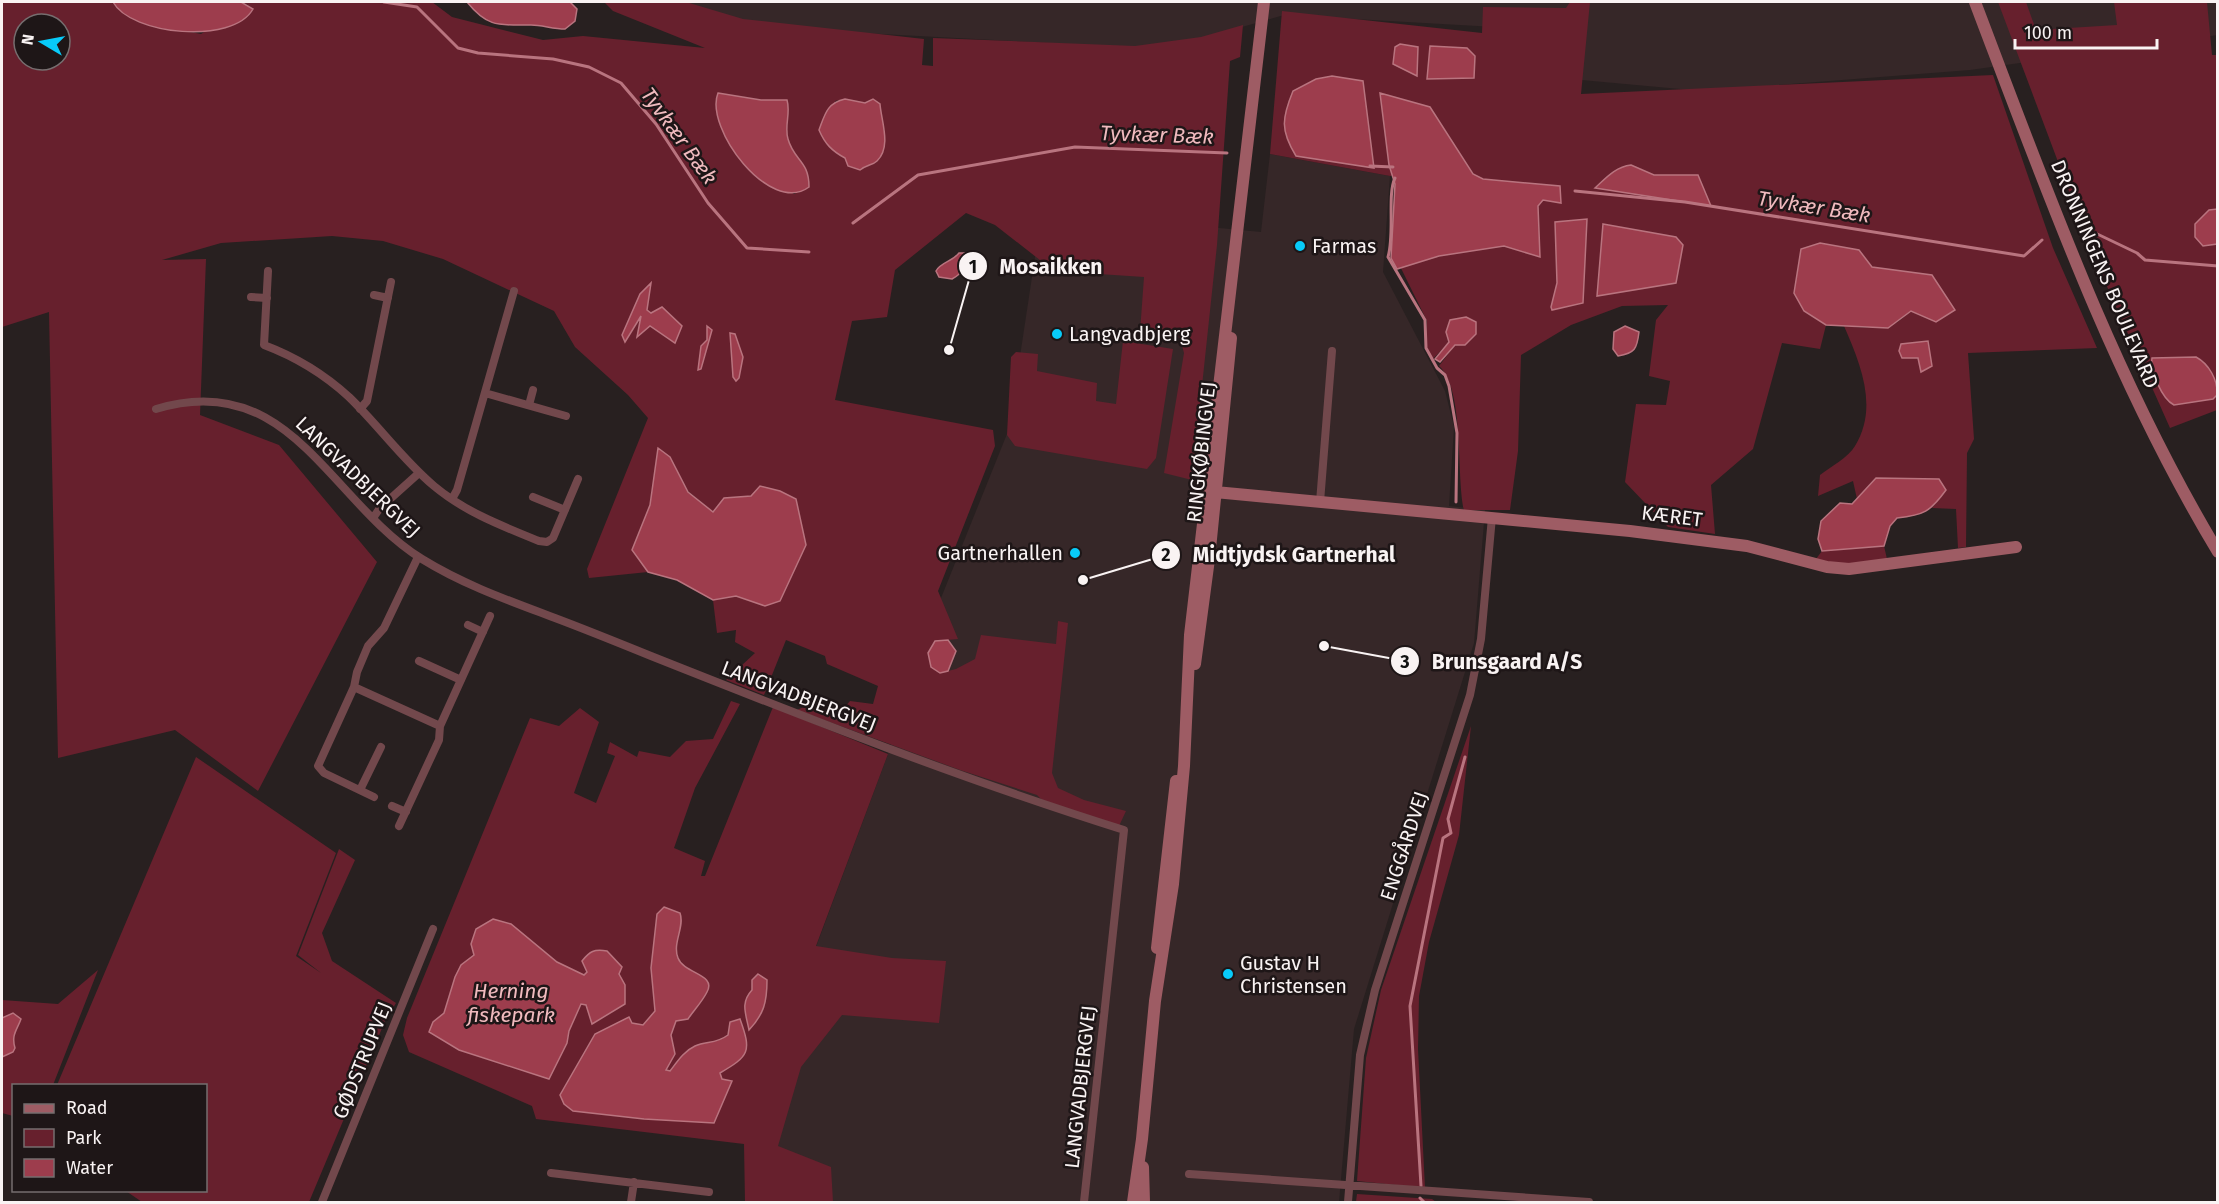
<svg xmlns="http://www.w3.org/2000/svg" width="2219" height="1204" viewBox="0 0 2219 1204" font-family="'Fira Sans',sans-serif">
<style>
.built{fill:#362728}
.green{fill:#67202d;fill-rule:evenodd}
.water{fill:#9d3d4d;stroke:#b9747f;stroke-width:1.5}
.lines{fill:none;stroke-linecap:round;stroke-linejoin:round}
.stream{stroke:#b9747f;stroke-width:3}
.street{stroke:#72484c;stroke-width:8}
.secondary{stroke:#9e5c64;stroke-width:12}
.poi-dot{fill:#08cbf9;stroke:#1e1617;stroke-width:2}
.labels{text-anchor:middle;stroke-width:5;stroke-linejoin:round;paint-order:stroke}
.poi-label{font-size:20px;fill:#f9f3f3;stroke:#1e1617;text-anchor:start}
.street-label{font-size:20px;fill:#f9f3f3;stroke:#1e1617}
.water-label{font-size:21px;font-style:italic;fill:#f0babe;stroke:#1e1617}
.leader{fill:none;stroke:#f9f3f3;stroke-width:2}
.callout-dot{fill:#f9f3f3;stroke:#1e1617;stroke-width:2}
.mark-label{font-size:18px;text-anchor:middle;font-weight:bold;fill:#111}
.callout-label{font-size:21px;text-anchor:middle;font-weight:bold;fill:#f9f3f3;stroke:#1e1617;stroke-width:5;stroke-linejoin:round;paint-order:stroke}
</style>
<rect width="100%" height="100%" fill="#282020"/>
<!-- built -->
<path class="built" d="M 685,2 L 2217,2 L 2218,35 L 1970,70 L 1702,91 L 1493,72 L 1495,27 L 1284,15 L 1164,49 L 747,27 Z
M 1270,154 L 1390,176 L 1383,272 L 1445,391 L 1454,427 L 1449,506 L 1485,510 L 1474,643 L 1354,1029 L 1339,1202 L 770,1202 L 769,1146 L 816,947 L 888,754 L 935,613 L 1009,429 L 1042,211 L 1261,232 Z"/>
<!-- green -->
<path class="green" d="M 2,2 L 113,2 C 126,25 176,29 201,34 L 248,5 L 241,2 L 432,2 L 452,17 L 543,40 L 583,36 L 705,48 L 613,11 L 605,3 L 686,2 L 743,19 L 924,39 L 922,65 L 933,66 L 933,38 L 1135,46 L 1201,37 L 1243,25 L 1240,57 L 1230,61 L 1217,245 L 1192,480 L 1164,473 L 1184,353 L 1180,338 L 1140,332 L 1144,277 L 1054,271 L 995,225 L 966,213 L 895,270 L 887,317 L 852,321 L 835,400 L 993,430 L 995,446 L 938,591 L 958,639 L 935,641 L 931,667 L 940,673 L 956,669 L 975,659 L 981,635 L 1056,644 L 1058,621 L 1068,623 L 1052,773 L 1058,788 L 1084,800 L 1126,811 L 1119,826 L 1043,801 L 1037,795 L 960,770 L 797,710 L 816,701 L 844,708 L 850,701 L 873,704 L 878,686 L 827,664 L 825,656 L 786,640 L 764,695 L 726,680 L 755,653 L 735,642 L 736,630 L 717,633 L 713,600 L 736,596 L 765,606 L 806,545 L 796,499 L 751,496 L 724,498 L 713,512 L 688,491 L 670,458 L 658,449 L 650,505 L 632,550 L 648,572 L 589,578 L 587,569 L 648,418 L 628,395 L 575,347 L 554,311 L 443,259 L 383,241 L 332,236 L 221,243 L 162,260 L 206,259 L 200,415 L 279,445 L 377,562 L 258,791 L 175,730 L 58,758 L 49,312 L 2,327 ZM 24,24 L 60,24 L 60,60 L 24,60 ZM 718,93 L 762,100 L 787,100 C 791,113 784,125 788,139 C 794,161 809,160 809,187 L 794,194 L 734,151 L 718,117 ZM 845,99 L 865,103 L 881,119 L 885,132 L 877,162 L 848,166 L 835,101 Z
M 1570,2 L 1590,2 L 1581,94 L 1993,75 L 2053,248 L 2097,348 L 1968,353 L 1974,439 L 1967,453 L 1966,547 L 1958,548 L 1956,509 L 1932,508 L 1946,490 L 1876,478 L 1857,499 L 1853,481 L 1818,496 L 1820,475 C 1830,467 1849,457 1855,446 C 1879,407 1860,363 1844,326 C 1902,332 1904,323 1932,275 L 1872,267 L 1859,250 L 1804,311 L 1826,325 L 1820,349 L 1782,343 L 1753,449 L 1711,485 L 1715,534 L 1668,527 L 1625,482 L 1636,404 L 1666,405 L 1670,381 L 1649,376 L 1656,320 L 1668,305 L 1622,306 L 1571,325 L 1521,355 L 1518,451 L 1510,510 L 1464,510 C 1456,476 1465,389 1439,366 L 1455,345 L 1446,332 L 1449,342 L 1432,360 L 1426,345 L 1427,321 L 1396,258 L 1399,174 L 1390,176 L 1270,154 L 1282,11 L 1482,33 L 1483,7 L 1566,8 Z
M 1998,2 L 2026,2 L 2036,30 L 2117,25 L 2114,2 L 2207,2 L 2212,55 L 2218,55 L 2217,410 L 2170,428 L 2093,255 Z
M 1123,341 L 1173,349 L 1156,458 L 1147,469 L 1015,446 L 1007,435 L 1011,357 L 1016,352 L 1038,354 L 1037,371 L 1097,383 L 1096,401 L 1116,404 Z
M 1884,546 L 1887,559 C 1864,562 1839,568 1816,559 L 1822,551 Z
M 731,701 L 740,704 L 695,788 L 674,848 L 705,861 L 701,876 L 705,876 L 773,707 L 888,754 L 816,946 L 892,958 L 946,961 L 939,1023 L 842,1015 L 801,1067 L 778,1146 L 831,1167 L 833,1202 L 745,1202 L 744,1144 L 536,1119 L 532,1106 L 409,1052 L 403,1035 L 407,1018 L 530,718 L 559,726 L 580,708 L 599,722 L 574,793 L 596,803 L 615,756 L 607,753 L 610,742 L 637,757 L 639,751 L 670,757 L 686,741 L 713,739 Z
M 1471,726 L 1459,835 L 1429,942 L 1419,996 L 1418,1049 L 1425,1188 L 1357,1181 L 1366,1058 L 1381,990 Z
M 196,757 L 336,853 L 296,956 L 321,973 L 298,955 L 339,849 L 355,860 L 322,933 L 332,961 L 396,1003 L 385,1021 L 309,1202 L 142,1202 L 126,1191 L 206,1190 L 206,1086 L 57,1085 Z
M 98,970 L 53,1085 L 14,1086 L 13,1116 L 2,1113 L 2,1000 L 58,1004 Z
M 1357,1194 L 1432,1199 L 1436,1202 L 1356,1202 Z"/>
<!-- water -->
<path class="water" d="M 113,2 L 241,2 L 253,9 C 233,45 131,35 113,2 Z
M 467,2 L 570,2 L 577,9 L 575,21 L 565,29 C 553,29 542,25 531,25 C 499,25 488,28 467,2 Z
M 1400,44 L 1418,47 L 1417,76 L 1393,64 L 1395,47 Z
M 1430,46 L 1467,48 L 1475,56 L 1474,78 L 1427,79 Z
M 1332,76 L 1363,81 L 1374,168 L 1296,156 C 1280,130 1282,118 1293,91 L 1316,79 Z
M 718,93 L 761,100 L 787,100 C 791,113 784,126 788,139 C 794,161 809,160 809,187 C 770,216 704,128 718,93 Z
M 1380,93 L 1430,107 L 1473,174 L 1483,179 L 1560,186 L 1561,203 L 1543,200 L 1538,206 L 1540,257 L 1504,246 L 1439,256 L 1397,269 L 1391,258 L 1395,184 L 1389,165 Z
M 845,99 L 865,103 L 873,99 L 880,104 C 881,120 892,147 877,161 C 873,165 866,165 860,170 L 848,166 L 845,158 C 832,151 825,144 819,130 C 825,114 827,103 845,99 Z
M 1631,165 L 1654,175 L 1698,175 L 1711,206 L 1595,188 C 1606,178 1615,167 1631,165 Z
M 2217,209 L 2217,244 L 2203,246 L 2195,237 L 2195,224 L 2209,210 Z
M 1587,219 L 1583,303 L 1552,310 L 1551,307 L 1557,283 L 1555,222 Z
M 1603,224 L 1676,237 L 1683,245 L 1676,283 L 1597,296 Z
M 1820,243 L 1859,250 L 1872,267 L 1932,275 L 1955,310 L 1936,322 L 1911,311 L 1888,328 L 1826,325 L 1804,311 L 1794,293 L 1801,249 Z
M 959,253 L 965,253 C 968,264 962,274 952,279 L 939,277 L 936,271 C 941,262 952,262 959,253 Z
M 651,283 L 647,310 L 651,313 L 662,307 L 682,326 L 675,343 L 650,326 L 637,337 L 641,316 L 625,342 L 622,335 L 640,294 Z
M 1466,317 L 1476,322 L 1476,334 L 1465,345 L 1455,345 L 1440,362 L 1435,359 L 1449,342 L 1446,332 L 1450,320 Z
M 707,326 L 712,330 L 701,369 L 698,370 L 701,346 L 707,340 Z
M 1625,326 L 1639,332 C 1637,349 1635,353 1618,356 L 1613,349 L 1614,332 Z
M 730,333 L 735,334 L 743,357 L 739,378 L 736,381 L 733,377 Z
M 1928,341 L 1932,366 L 1921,372 L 1918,358 L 1902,358 L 1899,351 L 1901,344 Z
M 2196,357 C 2209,364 2218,380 2217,395 L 2213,399 L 2174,405 C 2162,399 2150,371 2152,358 Z
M 658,448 L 670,457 L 688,492 L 713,512 L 724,498 L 751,496 L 760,486 L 780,491 L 796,499 L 806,545 L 780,601 L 765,606 L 736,596 L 713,600 L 677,580 L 648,572 L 632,550 L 650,505 Z
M 1876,478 L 1939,479 L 1946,490 C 1930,512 1924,515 1897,518 L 1890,526 L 1884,546 L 1822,551 L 1818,539 L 1821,521 L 1840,503 L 1852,504 Z
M 948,640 L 956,651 L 948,671 L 940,673 L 931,667 L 928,653 L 935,641 Z
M 664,907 L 680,913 C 685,927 672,943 678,958 C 684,974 717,974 707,992 C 702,1002 694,1010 688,1019 L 676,1021 L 671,1035 L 675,1054 L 666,1070 L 670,1071 C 677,1062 684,1051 695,1046 C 707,1041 716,1044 728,1035 L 730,1022 L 740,1019 C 752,1052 749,1056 720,1073 L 722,1079 L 732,1081 L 714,1123 L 644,1119 L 573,1111 L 564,1104 L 560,1095 L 595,1034 L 629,1017 L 632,1023 L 643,1025 L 655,1011 L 651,968 L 657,914 Z
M 493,919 L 511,924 L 557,962 L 584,975 L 587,972 L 582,961 C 590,951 594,949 607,951 L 622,967 L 619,974 L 625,985 L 625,1004 L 592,1024 L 586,1005 L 581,1004 L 569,1031 L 567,1043 L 549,1079 L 459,1050 L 429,1032 L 433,1022 L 444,1013 L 455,977 L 461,965 L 474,955 L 471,944 L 476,929 Z
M 758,974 L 767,980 C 767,1002 764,1014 749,1030 C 746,1014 740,1003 752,990 L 752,980 Z
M 13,1013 L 21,1019 C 17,1030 11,1035 15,1048 L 13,1052 L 2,1057 L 2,1018 Z"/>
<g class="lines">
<!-- stream -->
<path class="stream" d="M 384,2 L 417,7 L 458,48 L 478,53 L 553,59 L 589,67 L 621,83 L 656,124 L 708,203 L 747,248 L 809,252
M 1370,166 L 1393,167
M 1395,178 C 1387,195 1395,233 1388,257 L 1425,320 L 1426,348 L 1437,368 L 1445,375 L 1449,386 L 1457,433 L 1456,502
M 1575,191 L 1685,202 L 2024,256 L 2042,240
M 853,223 L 918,175 L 1075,147 L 1227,153
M 2091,231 L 2137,253 L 2145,260 L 2218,266
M 1421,1186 L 1410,1006 L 1443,838 L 1451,833 L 1448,819 L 1465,757
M 1420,1198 L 1424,1202"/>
<!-- street -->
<path class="street" d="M 268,271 L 264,345 C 296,357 324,374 349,397 C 379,426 403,460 434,486 C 465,512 502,526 539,541 L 547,542 L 553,538 L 578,479
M 374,295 L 388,298
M 251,297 L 267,298
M 485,393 L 566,416
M 529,405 L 533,390
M 156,409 C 290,368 329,501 422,559 C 464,585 510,601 555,618 C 587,630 619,643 651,656 C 807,718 964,780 1124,830 L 1084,1202
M 360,409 L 367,401 L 391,282
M 533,497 L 565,510
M 452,499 L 457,490 L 514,291
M 1320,502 L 1332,351
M 373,518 L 380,508 L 419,473
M 468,625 L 483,632
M 419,661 L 461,680
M 354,687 L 440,726
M 360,790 L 381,747
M 374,797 L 324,773 L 318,766 L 354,687 L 357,672 L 368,646 L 384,628 L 418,557
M 392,806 L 406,812
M 399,826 L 439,740 L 440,726 L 490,616
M 551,1173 L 709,1192
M 1189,1174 L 1589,1202
M 322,1202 L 433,929
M 631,1202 L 634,1182
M 1348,1202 L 1360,1055 L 1375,990 L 1470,695 L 1481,639 L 1492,517"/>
<!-- secondary -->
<path class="secondary" d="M 1975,2 C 2046,189 2114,379 2218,552
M 1215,492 L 1630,531 L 1747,546 L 1827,567 L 1849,569 L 2016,547
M 1195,664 L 1209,559 L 1231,338
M 1157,948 L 1176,781
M 1143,1167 L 1144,1202
M 1133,1202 L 1142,1139 L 1155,1001 L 1173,884 L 1184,766 L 1190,635 L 1264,2"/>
</g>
<!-- markers -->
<g class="poi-dot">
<circle cx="1300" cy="246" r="6"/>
<circle cx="1057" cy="334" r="6"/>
<circle cx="1075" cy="553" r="6"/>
<circle cx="1228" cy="974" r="6"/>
</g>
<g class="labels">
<!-- poi labels -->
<g class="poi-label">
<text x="1312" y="253">Farmas</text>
<text x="1069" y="341">Langvadbjerg</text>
<text x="1063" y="560" text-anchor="end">Gartnerhallen</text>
<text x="1240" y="970">Gustav H<tspan x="1240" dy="23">Christensen</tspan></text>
</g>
<!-- street labels -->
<g class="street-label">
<text transform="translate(2105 274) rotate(67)" y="7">DRONNINGENS BOULEVARD</text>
<text transform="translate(1201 452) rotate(-84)" y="7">RINGKØBINGVEJ</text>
<text transform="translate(358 477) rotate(44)" y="7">LANGVADBJERGVEJ</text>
<text transform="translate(1672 516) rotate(7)" y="7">KÆRET</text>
<text transform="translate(799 696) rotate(21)" y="7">LANGVADBJERGVEJ</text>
<text transform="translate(1404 846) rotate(-72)" y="7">ENGGÅRDVEJ</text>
<text transform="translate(362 1060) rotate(-68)" y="7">GØDSTRUPVEJ</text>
<text transform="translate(1080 1087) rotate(-84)" y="7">LANGVADBJERGVEJ</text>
</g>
<!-- water labels -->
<g class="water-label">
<text transform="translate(1157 135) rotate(2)" y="7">Tyvkær Bæk</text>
<text transform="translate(679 136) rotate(54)" y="7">Tyvkær Bæk</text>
<text transform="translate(1814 207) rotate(9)" y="7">Tyvkær Bæk</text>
<text x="511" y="998">Herning<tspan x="511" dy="24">fiskepark</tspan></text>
</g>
</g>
<!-- callouts -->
<path class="leader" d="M949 350L973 266M1083 580L1166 555M1324 646L1405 661"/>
<g class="callout-dot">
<circle cx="949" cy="350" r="6"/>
<circle cx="1083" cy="580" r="6"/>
<circle cx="1324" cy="646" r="6"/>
<circle cx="973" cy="266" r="15"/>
<circle cx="1166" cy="555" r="15"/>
<circle cx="1405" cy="661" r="15"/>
</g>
<g class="mark-label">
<text x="973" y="273">1</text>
<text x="1166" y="561">2</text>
<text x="1405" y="668">3</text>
</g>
<g class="callout-label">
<text x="1051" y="274">Mosaikken</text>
<text x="1294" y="562">Midtjydsk Gartnerhal</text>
<text x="1507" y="669">Brunsgaard A/S</text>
</g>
<!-- border -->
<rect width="2219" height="1204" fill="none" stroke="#f9f3f3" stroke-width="6"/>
<!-- legend -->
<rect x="12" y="1084" width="195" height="108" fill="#1e1617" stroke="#766e6f" stroke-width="1.5"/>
<rect x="24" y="1104" width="30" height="9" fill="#9e5c64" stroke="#766e6f" stroke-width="1.5"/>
<text x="66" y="1114" font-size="18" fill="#f9f3f3">Road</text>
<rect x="24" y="1129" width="30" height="18" fill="#67202d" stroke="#766e6f" stroke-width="1.5"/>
<text x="66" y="1144" font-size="18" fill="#f9f3f3">Park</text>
<rect x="24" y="1159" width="30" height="18" fill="#9d3d4d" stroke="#766e6f" stroke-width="1.5"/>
<text x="66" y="1174" font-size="18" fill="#f9f3f3">Water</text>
<!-- north arrow -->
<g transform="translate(42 42) rotate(280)"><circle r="28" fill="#1e1617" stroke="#766e6f" stroke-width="1.5"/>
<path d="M0-4.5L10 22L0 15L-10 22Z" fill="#08cbf9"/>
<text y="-9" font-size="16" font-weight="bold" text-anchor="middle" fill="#f9f3f3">N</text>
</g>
<!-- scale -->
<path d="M2015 39v9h142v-9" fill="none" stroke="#f9f3f3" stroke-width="3"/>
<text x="2024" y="39" font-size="18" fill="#f9f3f3" stroke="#1e1617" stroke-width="4.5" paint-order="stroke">100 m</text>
</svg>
